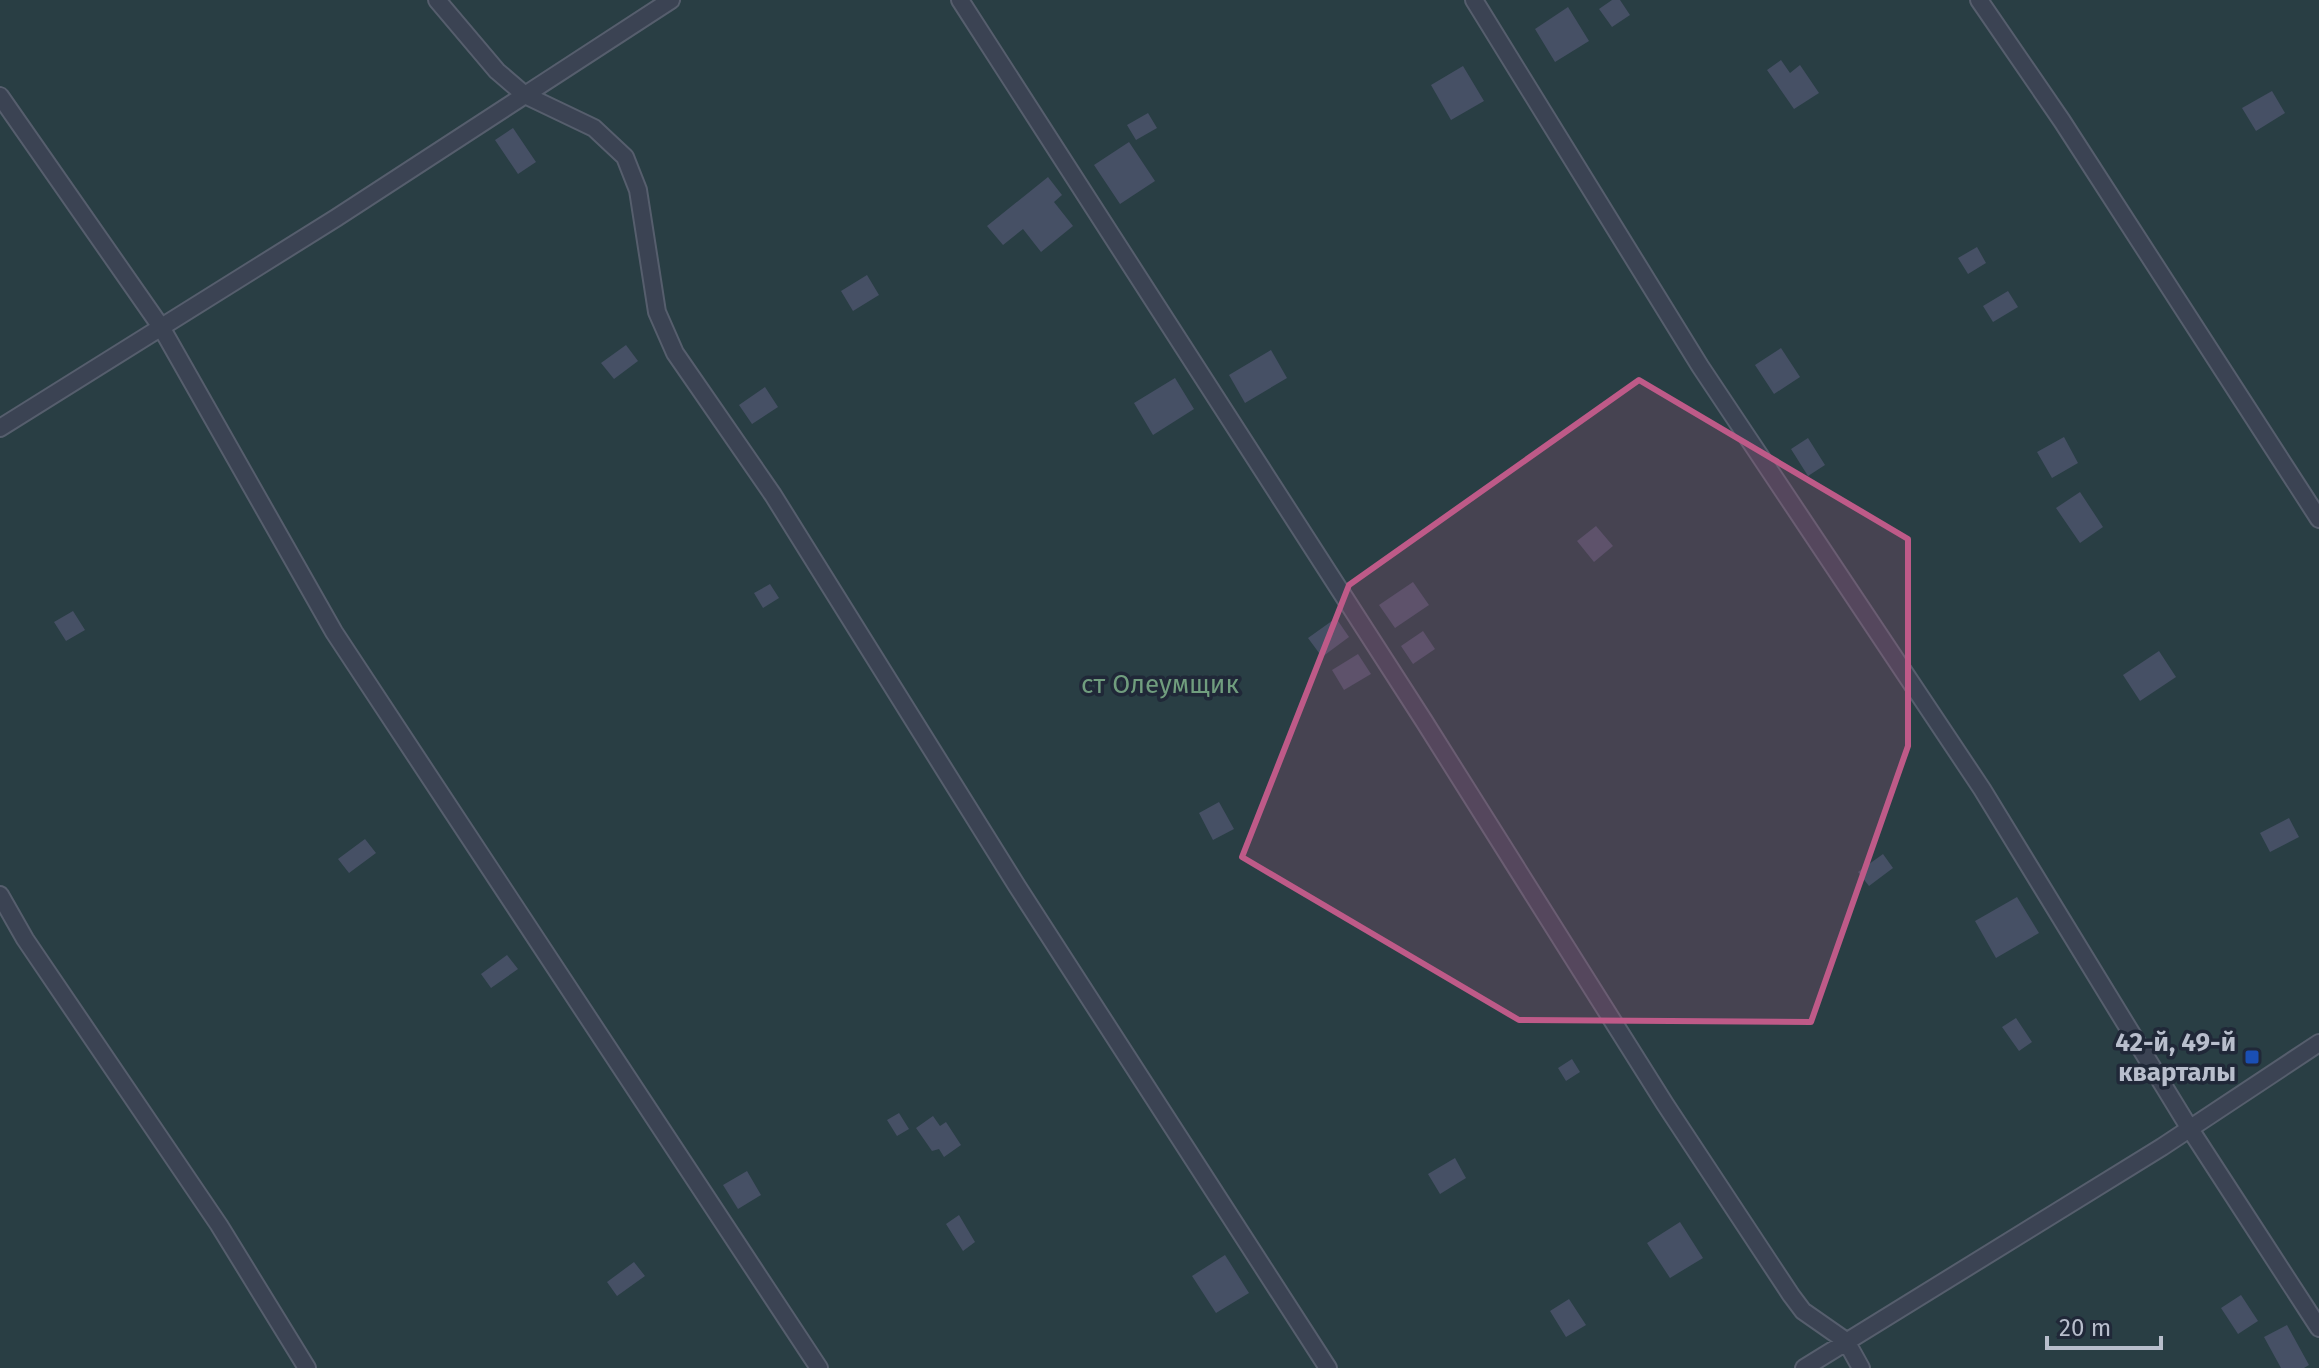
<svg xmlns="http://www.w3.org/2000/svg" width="2319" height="1368" viewBox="0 0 2319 1368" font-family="'Fira Sans',sans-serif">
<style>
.green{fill:#293e44}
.building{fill:#465065}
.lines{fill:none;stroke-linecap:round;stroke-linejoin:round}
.service-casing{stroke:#565e6d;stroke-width:20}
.service{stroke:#3b4353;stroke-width:16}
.marked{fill:#be5a88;fill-opacity:0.2;stroke:#be5a88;stroke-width:6;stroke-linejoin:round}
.transit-dot{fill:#1a4fb4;stroke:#202838;stroke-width:3}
.labels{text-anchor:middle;stroke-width:7;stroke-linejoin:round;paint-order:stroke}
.park-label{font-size:26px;fill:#709d7e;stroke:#202838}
.poi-label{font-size:26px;font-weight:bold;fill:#b8becc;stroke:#202838;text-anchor:end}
</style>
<rect width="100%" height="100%" fill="#273043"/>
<!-- green -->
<path class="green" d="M 0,0 L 2319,0 L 2319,1368 L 0,1368 Z"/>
<!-- building -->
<path class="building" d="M 1612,0 L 1620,0 L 1630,15 L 1612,27 L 1599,9 Z
M 1568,7 L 1589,41 L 1555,62 L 1535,29 Z
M 1781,60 L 1790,73 L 1800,65 L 1819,93 L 1794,109 L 1767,70 Z
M 1463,66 L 1484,101 L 1451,120 L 1431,85 Z
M 2272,91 L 2285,113 L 2256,131 L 2242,108 Z
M 1148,113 L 1157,128 L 1136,140 L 1127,125 Z
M 513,128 L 536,162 L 518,174 L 495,140 Z
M 1129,142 L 1155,181 L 1120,204 L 1094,165 Z
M 1048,177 L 1062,195 L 1054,202 L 1073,226 L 1041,252 L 1023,229 L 1003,245 L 987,226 Z
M 1977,247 L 1986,263 L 1968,274 L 1958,258 Z
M 867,275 L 879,295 L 853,311 L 841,291 Z
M 2008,291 L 2018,307 L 1993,322 L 1983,306 Z
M 626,345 L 638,361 L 614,379 L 601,363 Z
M 1781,348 L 1800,377 L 1774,394 L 1755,365 Z
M 1271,350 L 1287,378 L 1245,403 L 1229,375 Z
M 1175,378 L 1194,409 L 1153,435 L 1134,403 Z
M 765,387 L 778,407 L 752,424 L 739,405 Z
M 2064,437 L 2078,463 L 2052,478 L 2037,452 Z
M 1808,438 L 1825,465 L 1808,476 L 1791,449 Z
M 2080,492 L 2103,527 L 2080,543 L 2056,508 Z
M 1596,526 L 1613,546 L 1594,562 L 1577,541 Z
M 1413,582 L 1429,605 L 1395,628 L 1379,605 Z
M 770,584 L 779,598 L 763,608 L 754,593 Z
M 73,611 L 85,630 L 66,641 L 54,622 Z
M 1336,618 L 1349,637 L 1322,657 L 1308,638 Z
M 1423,631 L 1435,649 L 1413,664 L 1401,646 Z
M 2159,651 L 2176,677 L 2140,701 L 2123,675 Z
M 1358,654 L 1371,674 L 1344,690 L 1332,670 Z
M 1219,802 L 1234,829 L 1213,840 L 1199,813 Z
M 2289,818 L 2299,837 L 2270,852 L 2260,833 Z
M 365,839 L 376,853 L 349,873 L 338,859 Z
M 1883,854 L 1893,868 L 1869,886 L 1858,872 Z
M 2017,897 L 2039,933 L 1996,958 L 1975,921 Z
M 507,955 L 518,969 L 491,988 L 481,974 Z
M 2016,1018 L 2032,1042 L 2019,1051 L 2002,1027 Z
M 1572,1059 L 1580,1072 L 1566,1081 L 1558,1068 Z
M 899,1113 L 909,1129 L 897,1136 L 887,1120 Z
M 933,1116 L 940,1126 L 946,1122 L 961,1145 L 944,1157 L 939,1149 L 932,1151 L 916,1128 Z
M 1455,1158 L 1466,1178 L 1440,1194 L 1428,1174 Z
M 747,1171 L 761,1195 L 738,1209 L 723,1185 Z
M 959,1215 L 975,1242 L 963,1251 L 946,1224 Z
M 1680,1222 L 1703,1258 L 1670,1278 L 1647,1243 Z
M 1225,1255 L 1249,1293 L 1216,1313 L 1192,1276 Z
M 634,1262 L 645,1276 L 617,1296 L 607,1282 Z
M 2241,1295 L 2258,1321 L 2238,1334 L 2221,1308 Z
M 1569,1299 L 1586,1325 L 1566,1337 L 1550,1311 Z
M 2287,1325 L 2309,1365 L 2304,1368 L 2281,1368 L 2264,1337 Z"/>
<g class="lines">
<!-- service casing -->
<g class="service-casing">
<path id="service" d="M 437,0 L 497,71 L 525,95 L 594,128 L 625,157 L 638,190 L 657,312 L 675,353 L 773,495 L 1017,886 L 1328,1368
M 960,0 L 1424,721 L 1665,1104 L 1791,1295 L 1803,1311 L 1846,1341 L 1861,1368
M 1474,0 L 1700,366 L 1982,789 L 2190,1129 L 2319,1328
M 1979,0 L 2062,121 L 2319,519
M 0,96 L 161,327 L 334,632 L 819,1368
M 0,428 L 336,218 L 671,0
M 0,895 L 25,939 L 219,1225 L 307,1368
M 1804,1368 L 2162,1147 L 2319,1043"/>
</g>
<!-- service -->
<use href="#service" class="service"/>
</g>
<!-- marked area -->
<path class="marked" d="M 1639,380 L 1908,539 L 1908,746 L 1811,1022 L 1519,1020 L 1242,857 L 1349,585 Z"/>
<!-- markers -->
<rect class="transit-dot" x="2244" y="1049" width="16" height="16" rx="4"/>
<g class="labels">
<!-- park labels -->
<g class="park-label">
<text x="1160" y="693">ст Олеумщик</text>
</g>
<!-- poi labels -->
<g class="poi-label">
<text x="2236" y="1051">42-й, 49-й<tspan x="2236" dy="30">кварталы</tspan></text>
</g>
</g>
<!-- scale -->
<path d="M2047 1336v12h114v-12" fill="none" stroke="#b8becc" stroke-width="4"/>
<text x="2059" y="1336" font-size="24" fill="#b8becc" stroke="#202838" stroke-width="6" paint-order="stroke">20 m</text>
</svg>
